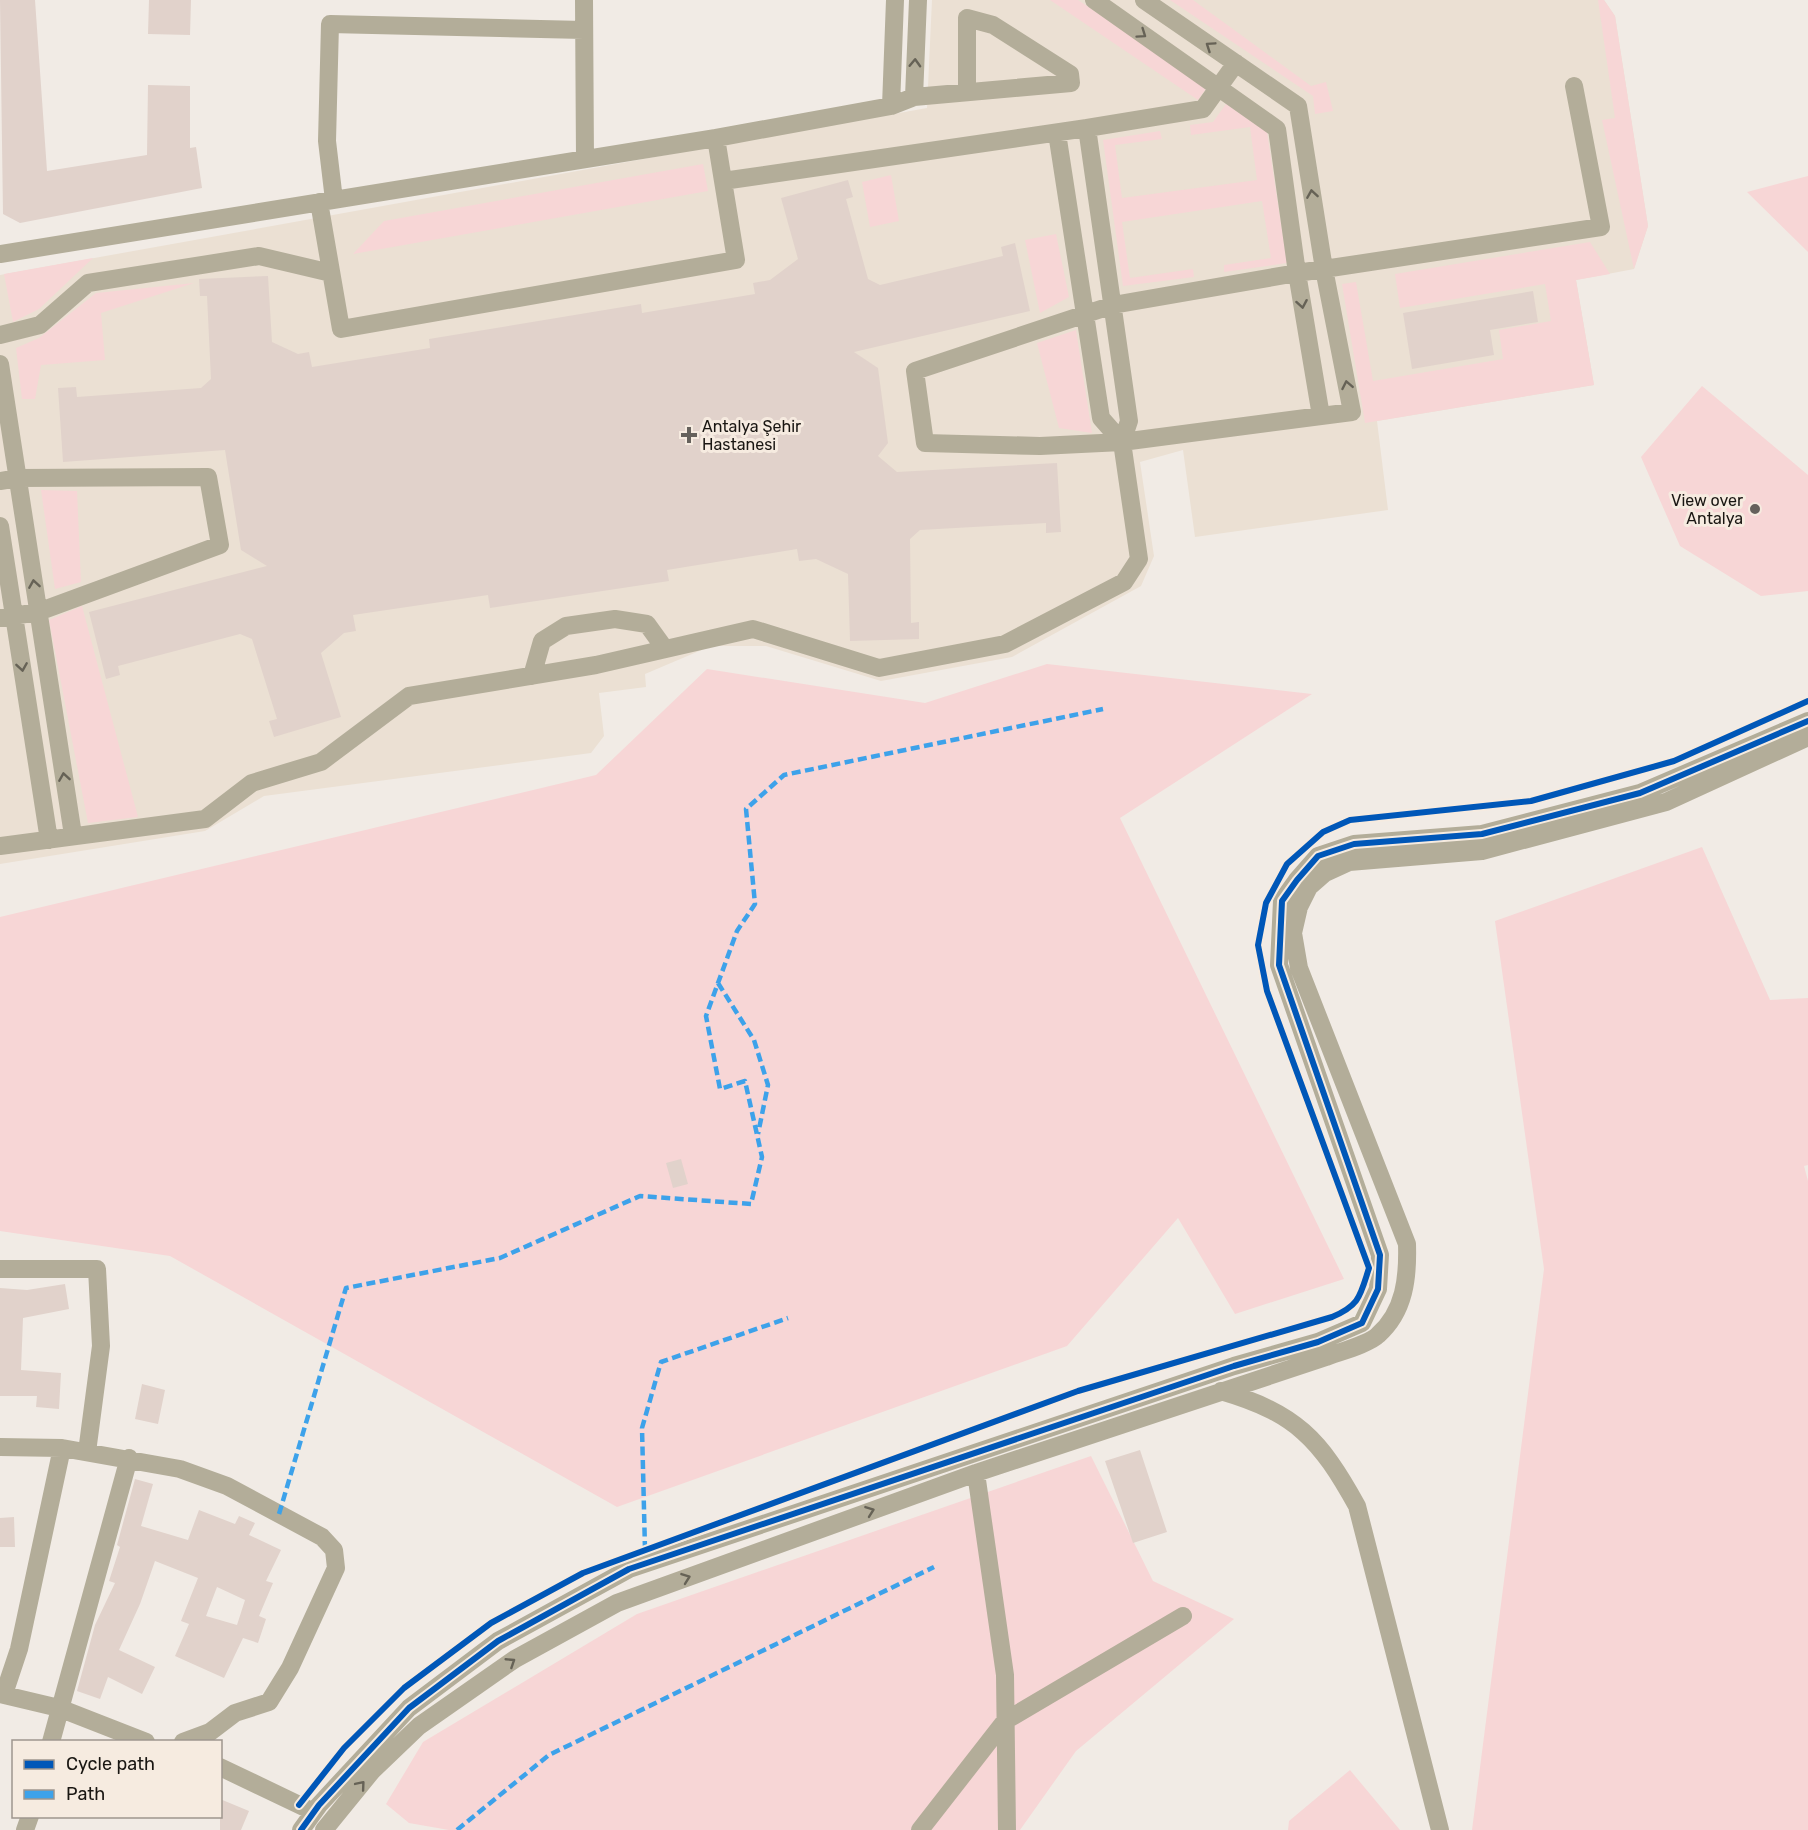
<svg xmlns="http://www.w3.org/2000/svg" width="1808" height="1830" viewBox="0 0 1808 1830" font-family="Rubik,sans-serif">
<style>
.built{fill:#ebe0d3}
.green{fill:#f7d6d6}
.building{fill:#e1d2cb;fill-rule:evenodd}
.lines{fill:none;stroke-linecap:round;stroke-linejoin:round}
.minor{stroke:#b3ad99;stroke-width:18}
.quiet{stroke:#3da2ea;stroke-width:4.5;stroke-dasharray:9 4.5;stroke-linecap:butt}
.cycleway-casing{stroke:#f6ebe0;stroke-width:10}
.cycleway{stroke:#0057b8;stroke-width:6}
.oneway{stroke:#666256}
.poi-dot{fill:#65615c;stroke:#f6ebe0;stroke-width:2}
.labels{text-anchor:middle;stroke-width:6;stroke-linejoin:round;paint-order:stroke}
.poi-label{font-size:16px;fill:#191612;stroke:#f6ebe0;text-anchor:start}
</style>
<rect width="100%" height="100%" fill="#f1ebe5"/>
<!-- built -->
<path class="built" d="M 932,0 L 1604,0 L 1615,16 L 1648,226 L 1634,269 L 1576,280 L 1594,385 L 1377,421 L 1388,510 L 1195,537 L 1183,450 L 1140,462 L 1154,556 L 1141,586 L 1012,657 L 881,681 L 766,646 L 711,646 L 645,674 L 646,687 L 599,693 L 604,736 L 591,753 L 264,796 L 205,831 L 0,864 L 0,275 L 927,108 Z"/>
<!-- green -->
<path class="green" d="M 1050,0 L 1078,0 L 1207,87 L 1198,100 Z
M 1170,0 L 1193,0 L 1311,86 L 1326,82 L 1333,111 L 1315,114 L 1313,96 Z
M 1598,0 L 1604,0 L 1615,16 L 1648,226 L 1634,269 L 1602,120 L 1615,118 Z
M 1226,104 L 1267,132 L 1287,263 L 1224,272 L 1224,265 L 1271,258 L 1262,201 L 1122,222 L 1130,278 L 1193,269 L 1194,277 L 1123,286 L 1103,140 L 1160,131 L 1162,139 L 1115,145 L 1122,198 L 1257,180 L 1250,127 L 1191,135 L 1190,125 L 1213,122 Z
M 703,164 L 708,191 L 353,254 L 384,221 Z
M 891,175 L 899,221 L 870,227 L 862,182 Z
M 1808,176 L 1808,252 L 1747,192 Z
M 1056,234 L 1069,297 L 1040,313 L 1025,240 Z
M 1590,242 L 1610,274 L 1576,280 L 1594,385 L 1365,423 L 1342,284 L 1356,282 L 1373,381 L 1503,359 L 1499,330 L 1551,321 L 1545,284 L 1400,308 L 1395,274 Z
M 93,258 L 39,309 L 13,322 L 4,274 Z
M 194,283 L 101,313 L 105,360 L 41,365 L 35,399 L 22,399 L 16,348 L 39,338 L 96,293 Z
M 1076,330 L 1092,433 L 1059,428 L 1037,343 Z
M 1702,386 L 1808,475 L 1808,591 L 1761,596 L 1680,546 L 1641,457 Z
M 41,490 L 77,491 L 81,582 L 55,589 Z
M 82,606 L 138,817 L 88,823 L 49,620 Z
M 1047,664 L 1312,694 L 1120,818 L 1344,1279 L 1235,1314 L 1178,1218 L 1067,1346 L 617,1507 L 170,1256 L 0,1231 L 0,917 L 596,775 L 707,669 L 925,703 Z
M 1702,847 L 1770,1000 L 1808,998 L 1808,1165 L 1804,1166 L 1808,1181 L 1808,1830 L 1472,1830 L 1544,1269 L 1495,921 Z
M 1091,1456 L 1153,1581 L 1234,1619 L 1076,1751 L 1020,1830 L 449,1830 L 409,1823 L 386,1804 L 423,1742 L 637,1614 Z
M 1350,1770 L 1400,1830 L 1288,1830 L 1289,1821 Z"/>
<!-- building -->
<path class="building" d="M 0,0 L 35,0 L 47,171 L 147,155 L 148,85 L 190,86 L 190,148 L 196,147 L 202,188 L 20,223 L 3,214 Z
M 149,0 L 191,0 L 190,35 L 148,34 Z
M 848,180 L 853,197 L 846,199 L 868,279 L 880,285 L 1003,256 L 1001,247 L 1015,243 L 1030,311 L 854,352 L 878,368 L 888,443 L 878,456 L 897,472 L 1057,463 L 1061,532 L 1046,533 L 1046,523 L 920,530 L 910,539 L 911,623 L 919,622 L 919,639 L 850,641 L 848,574 L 816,559 L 799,561 L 797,549 L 667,570 L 669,581 L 490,608 L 488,595 L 353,615 L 356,631 L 344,633 L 321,653 L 341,717 L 274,737 L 269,721 L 277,719 L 252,639 L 240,634 L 118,666 L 120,675 L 106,679 L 89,612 L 267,566 L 241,550 L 225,450 L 63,462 L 58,388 L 76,387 L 77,397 L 201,388 L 211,379 L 207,296 L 200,296 L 199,279 L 268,276 L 272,342 L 298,354 L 309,352 L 312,367 L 430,348 L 429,339 L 641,304 L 642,313 L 755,294 L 753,283 L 770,280 L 798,259 L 781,198 Z
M 1533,291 L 1538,322 L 1490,330 L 1494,355 L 1412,369 L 1403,313 Z
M 681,1159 L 688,1184 L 673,1188 L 666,1163 Z
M 65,1284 L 69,1309 L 23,1318 L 21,1370 L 61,1373 L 59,1409 L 36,1407 L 37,1396 L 0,1396 L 0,1288 L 27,1290 Z
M 142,1384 L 165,1390 L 158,1424 L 135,1419 Z
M 1140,1450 L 1167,1532 L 1133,1543 L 1105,1461 Z
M 135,1479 L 153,1484 L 141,1526 L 188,1540 L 199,1510 L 235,1524 L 239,1516 L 255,1523 L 249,1535 L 281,1550 L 266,1581 L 273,1583 L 259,1616 L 266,1619 L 258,1643 L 243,1638 L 224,1678 L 175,1656 L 189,1624 L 181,1621 L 198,1578 L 155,1561 L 140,1604 L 119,1650 L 155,1667 L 142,1694 L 108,1677 L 100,1699 L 77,1691 L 95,1625 L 115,1583 L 109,1581 L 120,1547 L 117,1545 ZM 217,1587 L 245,1600 L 237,1625 L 206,1616 Z
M 14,1517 L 15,1547 L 0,1547 L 0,1518 Z
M 220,1799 L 249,1811 L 241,1830 L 220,1830 Z"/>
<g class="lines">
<!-- minor -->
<path class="minor" d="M 584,0 L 585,159
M 1094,0 L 1277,129 L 1297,273 L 1321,416
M 1144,0 L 1298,106 L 1324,269 L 1352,412 L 1122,442 L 1040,446 L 925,443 L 915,371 L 1113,305 L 1297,273 L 1324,269 L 1601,227 L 1574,86
M 914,97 L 1071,83 L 1070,74 L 993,25 L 967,18 L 967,92
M 891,106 L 895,0
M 1087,128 L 1203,109 L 1236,63
M 1057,133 L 1101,418 L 1122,442
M 334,200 L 327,141 L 330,24 L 584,30
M 319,202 L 341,329 L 736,260 L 723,181
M 0,254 L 716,138 L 891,106 L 914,97 L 918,0
M 0,335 L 40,325 L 88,283 L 259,256 L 331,273
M 0,364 L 73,835
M 0,481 L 18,478 L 208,477 L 220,545 L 38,612 L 0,618
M 0,526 L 49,840
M 532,676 L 542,641 L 566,626 L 615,619 L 647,624 L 665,649
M 0,846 L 205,819 L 252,783 L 321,762 L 409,696 L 596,665 L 753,629 L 879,668 L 1005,644 L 1124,582 L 1139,559 L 1122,442 L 1129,421 L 1087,128 L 723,181 L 716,138
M 0,1269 L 97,1269 L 101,1346 L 87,1452
M 1221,1391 C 1296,1413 1320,1439 1357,1506 L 1440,1830
M 0,1447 L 62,1448 L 180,1469 L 227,1486 L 322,1537 L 334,1550 L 336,1568 L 290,1668 L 269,1702 L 235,1713 L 210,1732 L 183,1742
M 976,1473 L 1005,1675 L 1007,1830
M 0,1694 L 59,1708 L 146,1742
M 4,1694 L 19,1649 L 62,1448
M 51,1742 L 129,1458
M 220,1767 L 314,1812
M 25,1830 L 30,1816
M 301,1830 L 319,1805 L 409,1708 L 498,1641 L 629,1569 L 1234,1366 L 1318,1342 L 1362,1323 L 1378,1289 L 1380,1255 L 1279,965 L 1282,901 L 1297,880 L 1318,856 L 1354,844 L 1482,834 L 1640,793 L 1808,721
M 324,1830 L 372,1771 L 419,1726 L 515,1659 L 617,1603 L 976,1473 L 1326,1357 C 1339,1352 1369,1344 1378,1335 C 1405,1311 1408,1277 1407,1244 L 1299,968 L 1293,933 L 1299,907 L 1309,887 L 1325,873 L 1349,862 L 1482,851 L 1666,802 L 1808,737
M 920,1830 L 1005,1721 L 1183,1616"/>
<!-- quiet -->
<path class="quiet" d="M 718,983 L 754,1040 L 768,1085 L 758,1134
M 279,1514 L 346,1288 L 500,1258 L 640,1196 L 751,1204 L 762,1157 L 745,1081 L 720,1089 L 706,1016 L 737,931 L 755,904 L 746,809 L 784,775 L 1103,709
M 645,1550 L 642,1428 L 661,1362 L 788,1318
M 457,1830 L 549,1755 L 934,1567"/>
<!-- cycleway casing -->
<g class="cycleway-casing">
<path id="cycleway" d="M 299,1805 L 344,1748 L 404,1688 L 491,1623 L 583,1573 L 1078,1391 L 1332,1317 C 1360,1305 1360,1296 1369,1268 L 1267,991 L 1258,945 L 1266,903 L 1287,864 L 1323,832 L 1350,820 L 1531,801 L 1674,761 L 1808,701
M 301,1830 L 319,1805 L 409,1708 L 498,1641 L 629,1569 L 1234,1366 L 1318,1342 L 1362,1323 L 1378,1289 L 1380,1255 L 1279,965 L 1282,901 L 1297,880 L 1318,856 L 1354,844 L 1482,834 L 1640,793 L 1808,721"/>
</g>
<!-- cycleway -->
<use href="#cycleway" class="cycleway"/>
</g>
<!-- one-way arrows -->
<defs><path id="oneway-chevron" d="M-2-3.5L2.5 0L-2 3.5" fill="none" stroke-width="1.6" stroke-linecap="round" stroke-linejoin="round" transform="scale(1.5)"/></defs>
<g class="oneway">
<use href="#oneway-chevron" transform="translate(1142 34) rotate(35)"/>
<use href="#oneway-chevron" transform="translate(1210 46) rotate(-146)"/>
<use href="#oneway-chevron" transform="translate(915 63) rotate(-88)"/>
<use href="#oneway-chevron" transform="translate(1312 194) rotate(-99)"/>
<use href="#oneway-chevron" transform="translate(1302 304) rotate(80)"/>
<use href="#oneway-chevron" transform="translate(1347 385) rotate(-101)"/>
<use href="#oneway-chevron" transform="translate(34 584) rotate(-99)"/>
<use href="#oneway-chevron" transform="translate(22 667) rotate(81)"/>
<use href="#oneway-chevron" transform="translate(64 777) rotate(-99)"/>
<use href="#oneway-chevron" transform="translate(870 1511) rotate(-20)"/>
<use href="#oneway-chevron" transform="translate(686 1578) rotate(-20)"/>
<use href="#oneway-chevron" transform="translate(511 1662) rotate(-33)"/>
<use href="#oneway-chevron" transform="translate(361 1785) rotate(-50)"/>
</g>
<!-- markers -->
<g class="poi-dot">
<path d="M686 426h6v6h6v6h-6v6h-6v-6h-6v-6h6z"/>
<circle cx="1755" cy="509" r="6"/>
</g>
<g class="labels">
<!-- poi labels -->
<g class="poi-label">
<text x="702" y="432">Antalya Şehir<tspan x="702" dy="18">Hastanesi</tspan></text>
<text x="1743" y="506" text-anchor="end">View over<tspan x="1743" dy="18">Antalya</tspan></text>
</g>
</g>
<!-- legend -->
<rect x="12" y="1740" width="210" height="78" fill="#f6ebe0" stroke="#9e968e" stroke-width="1.5"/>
<rect x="24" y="1760" width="30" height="9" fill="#0057b8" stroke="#9e968e" stroke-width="1.5"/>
<text x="66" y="1770" font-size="18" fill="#191612">Cycle path</text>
<rect x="24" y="1790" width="30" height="9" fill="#3da2ea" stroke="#9e968e" stroke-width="1.5"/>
<text x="66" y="1800" font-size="18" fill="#191612">Path</text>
</svg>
